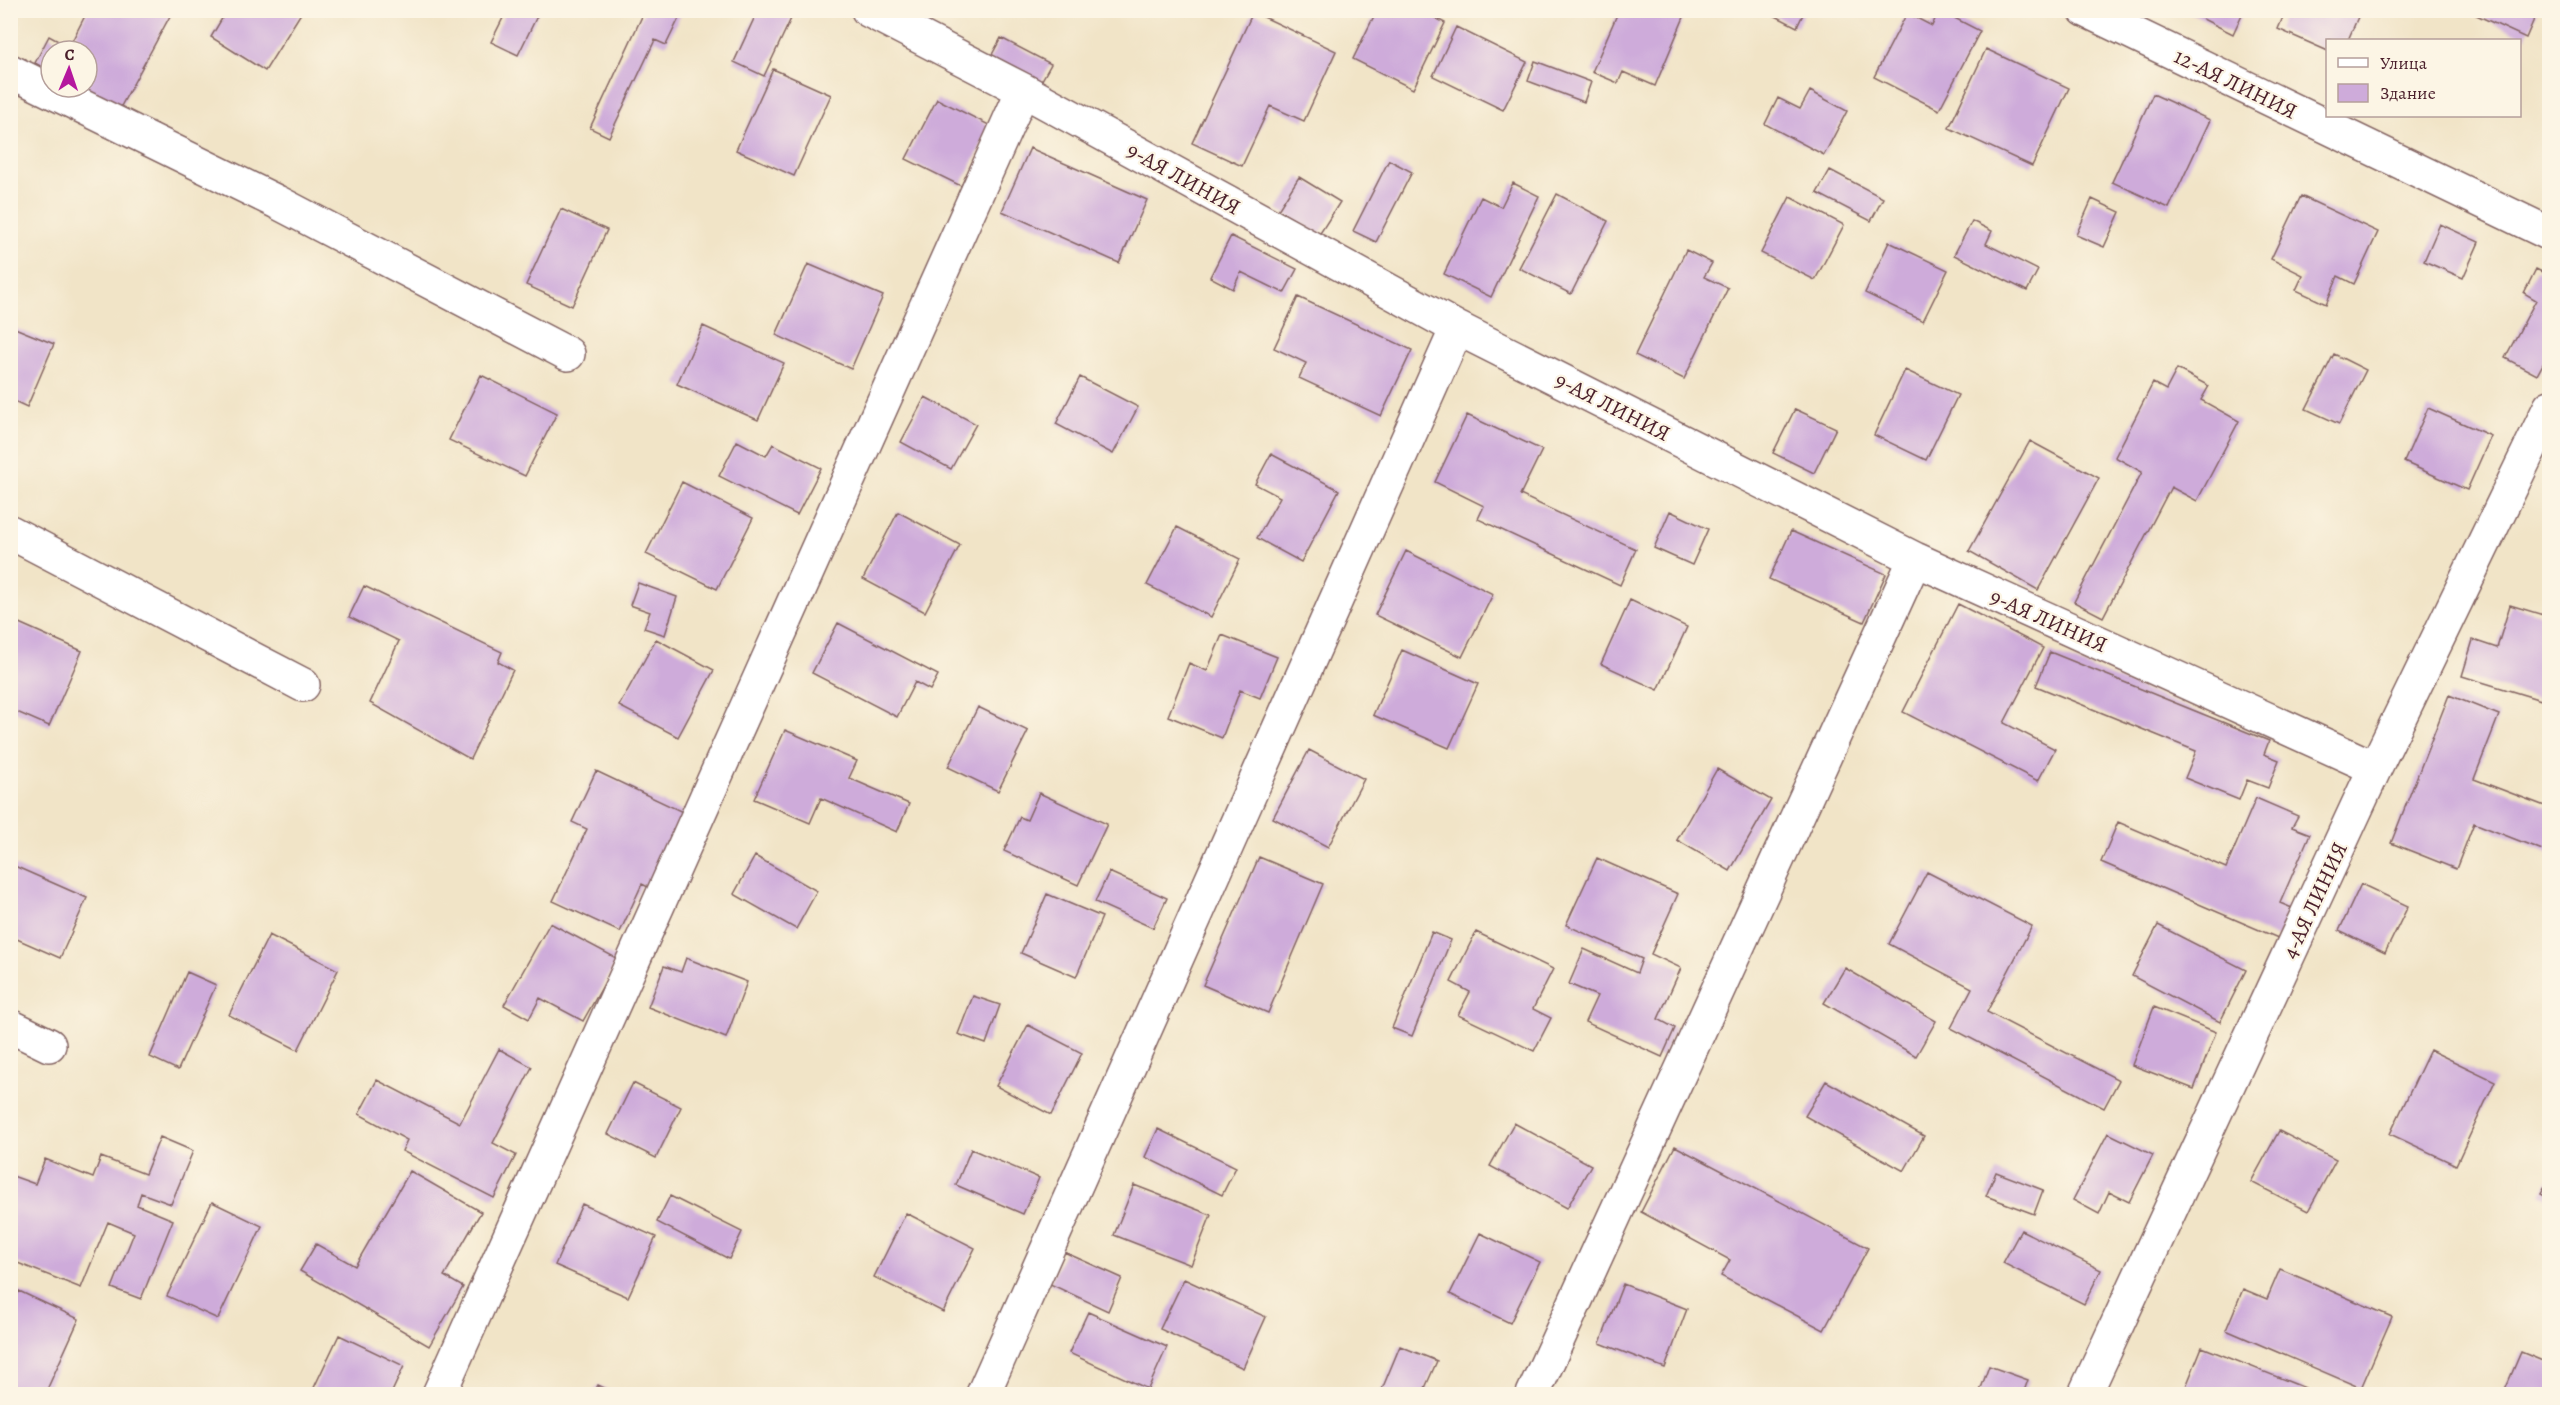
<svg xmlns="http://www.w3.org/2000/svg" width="2560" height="1405" viewBox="0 0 2560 1405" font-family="Alegreya,serif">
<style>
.building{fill:#ceabda}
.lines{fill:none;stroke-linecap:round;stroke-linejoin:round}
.minor-casing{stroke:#846462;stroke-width:36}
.minor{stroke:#fff;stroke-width:33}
.labels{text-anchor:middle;stroke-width:4.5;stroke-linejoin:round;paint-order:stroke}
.street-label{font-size:22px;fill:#4a1f2b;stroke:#fcf5e5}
</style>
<rect width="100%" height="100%" fill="#fcf5e5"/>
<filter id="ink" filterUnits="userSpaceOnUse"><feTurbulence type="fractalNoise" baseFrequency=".0167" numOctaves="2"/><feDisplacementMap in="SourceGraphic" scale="12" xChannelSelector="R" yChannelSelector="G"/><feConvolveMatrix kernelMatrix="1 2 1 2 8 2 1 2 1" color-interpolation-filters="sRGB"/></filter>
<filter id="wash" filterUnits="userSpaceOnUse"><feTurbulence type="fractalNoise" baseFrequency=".008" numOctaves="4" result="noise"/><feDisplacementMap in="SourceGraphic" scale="24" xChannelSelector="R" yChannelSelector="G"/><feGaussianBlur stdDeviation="1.35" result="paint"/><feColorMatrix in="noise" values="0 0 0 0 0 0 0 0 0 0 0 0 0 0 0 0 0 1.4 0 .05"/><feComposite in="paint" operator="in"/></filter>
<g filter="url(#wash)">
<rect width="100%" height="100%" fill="#f1e4c7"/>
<g id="blocks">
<!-- building -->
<path class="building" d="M 88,10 L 160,10 L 170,16 L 120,108 L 80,87 L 87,87 L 87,51 L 51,51 L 51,72 L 35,63 L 49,36 L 69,47 Z
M 227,10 L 303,10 L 265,71 L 211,37 Z
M 507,10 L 540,10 L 518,55 L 491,42 Z
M 645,10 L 683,10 L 666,45 L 655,40 L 609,137 L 590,128 Z
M 758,10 L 795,10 L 764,76 L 734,62 Z
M 1377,10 L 1420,10 L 1445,23 L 1413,89 L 1353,59 Z
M 1619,10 L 1687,10 L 1655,86 L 1623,72 L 1618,83 L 1592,72 Z
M 1764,10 L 1805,10 L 1797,27 Z
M 1939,10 L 1980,31 L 1939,110 L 1874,77 L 1907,13 L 1932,26 Z
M 2185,10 L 2244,10 L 2233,34 Z
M 2286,10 L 2361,10 L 2348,40 L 2328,40 L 2328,51 L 2278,29 Z
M 2473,10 L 2538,10 L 2526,38 L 2472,13 Z
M 1253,12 L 1336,51 L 1304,121 L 1270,106 L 1242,166 L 1192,143 Z
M 1456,27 L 1527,62 L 1503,110 L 1433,76 Z
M 1001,38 L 1051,64 L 1038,87 L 988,62 Z
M 1986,49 L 2069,88 L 2032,166 L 1949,128 Z
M 1535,61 L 1591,82 L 1584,102 L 1528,81 Z
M 773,69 L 831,95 L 794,176 L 736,150 Z
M 1810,91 L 1847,111 L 1824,155 L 1765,124 L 1778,98 L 1800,109 Z
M 2153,94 L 2210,120 L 2169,208 L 2112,182 Z
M 937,99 L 991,126 L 961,186 L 906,159 Z
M 1030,148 L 1147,200 L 1119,263 L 1002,211 Z
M 1389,160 L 1412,172 L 1376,242 L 1353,231 Z
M 1830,170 L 1883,198 L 1871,221 L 1817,193 Z
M 1299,177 L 1340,202 L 1319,235 L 1278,210 Z
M 1513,183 L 1539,196 L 1491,297 L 1444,274 L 1481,197 L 1501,207 Z
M 1557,194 L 1608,221 L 1571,294 L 1519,268 Z
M 2301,196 L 2378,232 L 2354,284 L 2338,276 L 2326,304 L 2296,290 L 2303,275 L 2271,259 Z
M 1790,197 L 1844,225 L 1815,280 L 1761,253 Z
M 2092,199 L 2120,212 L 2104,247 L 2076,235 Z
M 561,209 L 607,230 L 572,306 L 526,285 Z
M 1972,221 L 1992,231 L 1986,244 L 2038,270 L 2027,291 L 1954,255 Z
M 2440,224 L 2479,242 L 2463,278 L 2424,261 Z
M 1231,236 L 1297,269 L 1284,293 L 1241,272 L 1233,289 L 1210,277 Z
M 1889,242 L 1948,270 L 1923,321 L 1865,293 Z
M 1686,250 L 1712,263 L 1704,277 L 1728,288 L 1684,379 L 1635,355 Z
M 808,264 L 883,296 L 851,369 L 776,335 Z
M 2536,269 L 2550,276 L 2550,351 L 2537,375 L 2505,358 L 2536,300 L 2524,293 Z
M 1298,297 L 1412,350 L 1381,416 L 1299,378 L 1306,363 L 1274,348 Z
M 10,326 L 54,344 L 27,407 L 10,399 Z
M 703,326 L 784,363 L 758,420 L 677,384 Z
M 2334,354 L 2366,370 L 2339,424 L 2306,409 Z
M 2177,369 L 2209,386 L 2201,400 L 2239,421 L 2197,501 L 2171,487 L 2103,617 L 2074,602 L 2142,472 L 2115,457 L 2153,383 L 2166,390 Z
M 1905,370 L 1958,395 L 1926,460 L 1874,435 Z
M 481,375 L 557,413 L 525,476 L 449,440 Z
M 1080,377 L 1138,407 L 1113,454 L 1056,424 Z
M 925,397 L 976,424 L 951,469 L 901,442 Z
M 2428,408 L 2491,436 L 2467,490 L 2404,462 Z
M 1795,409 L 1836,428 L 1814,473 L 1773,453 Z
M 1467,415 L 1542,450 L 1520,495 L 1636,549 L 1620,585 L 1478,519 L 1484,506 L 1435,482 Z
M 737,441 L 766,456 L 773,444 L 821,468 L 797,515 L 719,476 Z
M 2030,441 L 2099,478 L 2038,590 L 1969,551 Z
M 1271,454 L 1339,490 L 1301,562 L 1257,538 L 1280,497 L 1255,484 Z
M 682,482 L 753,518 L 717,589 L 646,554 Z
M 1670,511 L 1708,529 L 1692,565 L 1654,548 Z
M 898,512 L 960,545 L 925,612 L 863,579 Z
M 1177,527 L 1240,559 L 1211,617 L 1147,585 Z
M 1791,531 L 1886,574 L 1864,622 L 1769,579 Z
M 1406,551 L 1493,594 L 1462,657 L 1375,615 Z
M 638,583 L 677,597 L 665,635 L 644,628 L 650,612 L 630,605 Z
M 364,586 L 502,652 L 498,662 L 513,670 L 470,759 L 370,703 L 399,641 L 349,617 Z
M 1630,600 L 1687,627 L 1658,690 L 1601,664 Z
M 1958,604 L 2043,648 L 2004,723 L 2055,749 L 2038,781 L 1903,712 Z
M 2510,605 L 2550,617 L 2550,672 L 2541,700 L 2462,676 L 2473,640 L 2497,648 Z
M 10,619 L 82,651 L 49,726 L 10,709 Z
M 838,623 L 938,675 L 930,690 L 915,682 L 897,717 L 812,673 Z
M 1222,635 L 1277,657 L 1260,698 L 1240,690 L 1222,738 L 1168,716 L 1189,663 L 1207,671 Z
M 656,639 L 714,670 L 678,737 L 619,706 Z
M 1402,650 L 1478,684 L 1449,748 L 1373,715 Z
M 2050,652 L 2269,741 L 2264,754 L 2279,760 L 2268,788 L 2247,780 L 2239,800 L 2185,778 L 2196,751 L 2036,686 Z
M 2449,695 L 2499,715 L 2474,779 L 2550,808 L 2550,853 L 2474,823 L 2456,869 L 2391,843 Z
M 978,707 L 1028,731 L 998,791 L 948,767 Z
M 785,730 L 857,761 L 849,778 L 909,804 L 897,832 L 821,798 L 810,823 L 754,799 Z
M 1309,750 L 1364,779 L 1328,847 L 1273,818 Z
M 1717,769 L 1771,800 L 1730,871 L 1677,840 Z
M 596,771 L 687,814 L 652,889 L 642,884 L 620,932 L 553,901 L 587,829 L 572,822 Z
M 1039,793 L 1107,824 L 1078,885 L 1004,851 L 1020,817 L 1027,820 Z
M 2256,798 L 2298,816 L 2292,827 L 2310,834 L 2280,903 L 2292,908 L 2278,938 L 2101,862 L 2118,822 L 2226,868 Z
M 755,856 L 817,891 L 796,929 L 734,894 Z
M 1259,857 L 1323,884 L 1268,1013 L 1203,985 Z
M 1597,858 L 1678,894 L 1651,954 L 1681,968 L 1658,1019 L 1675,1028 L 1662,1057 L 1585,1022 L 1597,996 L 1569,984 L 1584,949 L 1637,973 L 1642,959 L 1566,925 Z
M 10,864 L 87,898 L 60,958 L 10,936 Z
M 1109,872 L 1167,898 L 1153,928 L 1095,902 Z
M 1927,872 L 2032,926 L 1987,1012 L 2119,1080 L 2104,1108 L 1951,1028 L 1972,988 L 1889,944 Z
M 2361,884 L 2408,906 L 2385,953 L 2339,931 Z
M 1047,894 L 1102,917 L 1076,977 L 1021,953 Z
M 550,923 L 618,959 L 583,1021 L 540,998 L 529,1019 L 504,1005 Z
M 2158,925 L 2246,970 L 2220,1022 L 2132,976 Z
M 1432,932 L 1451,940 L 1412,1036 L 1392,1028 Z
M 1476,932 L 1553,969 L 1533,1009 L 1551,1018 L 1534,1051 L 1458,1015 L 1470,992 L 1451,982 Z
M 269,935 L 338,970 L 298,1050 L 229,1015 Z
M 686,958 L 747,982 L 726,1038 L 648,1007 L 664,966 L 681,972 Z
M 1845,968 L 1936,1021 L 1916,1056 L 1824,1003 Z
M 187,972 L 216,985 L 178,1070 L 150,1057 Z
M 973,996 L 1000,1005 L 986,1044 L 958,1034 Z
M 2154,1007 L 2216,1032 L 2194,1089 L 2132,1065 Z
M 1028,1025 L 1082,1053 L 1051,1115 L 996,1086 Z
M 499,1049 L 532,1067 L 493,1143 L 516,1155 L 494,1198 L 402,1151 L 407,1140 L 359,1114 L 377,1080 L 460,1123 Z
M 2430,1050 L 2495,1081 L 2456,1165 L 2390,1134 Z
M 1826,1081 L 1924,1136 L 1904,1171 L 1805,1116 Z
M 633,1083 L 681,1107 L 656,1158 L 608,1134 Z
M 1514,1123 L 1591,1165 L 1567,1208 L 1490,1166 Z
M 1158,1129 L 1236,1167 L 1222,1195 L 1145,1157 Z
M 2279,1131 L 2336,1160 L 2308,1211 L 2251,1182 Z
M 2108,1133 L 2153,1155 L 2129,1202 L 2109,1192 L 2099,1214 L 2073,1200 Z
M 160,1137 L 193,1151 L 171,1204 L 141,1193 L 137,1205 L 173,1220 L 141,1299 L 112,1288 L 134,1233 L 108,1222 L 81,1288 L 10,1260 L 10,1175 L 35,1184 L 45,1159 L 93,1178 L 101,1157 L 145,1174 Z
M 1675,1146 L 1868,1248 L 1824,1330 L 1721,1276 L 1730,1260 L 1641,1212 Z
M 971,1149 L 1039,1178 L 1023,1214 L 956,1185 Z
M 410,1171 L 481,1212 L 444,1276 L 463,1287 L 429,1346 L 300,1271 L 316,1244 L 355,1266 Z
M 1996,1172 L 2043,1190 L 2034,1214 L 1986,1196 Z
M 2550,1178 L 2550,1199 L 2541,1194 Z
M 1134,1185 L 1211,1215 L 1191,1265 L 1114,1235 Z
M 670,1196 L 742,1232 L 729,1259 L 657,1222 Z
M 212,1202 L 262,1226 L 218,1319 L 167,1296 Z
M 582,1204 L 656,1237 L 628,1297 L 555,1265 Z
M 906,1213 L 975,1248 L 943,1312 L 874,1277 Z
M 2021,1230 L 2101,1270 L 2084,1304 L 2003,1263 Z
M 1480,1233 L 1540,1262 L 1510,1323 L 1450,1294 Z
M 1064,1252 L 1122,1278 L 1108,1311 L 1050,1284 Z
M 2280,1269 L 2392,1317 L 2361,1388 L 2226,1330 L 2243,1289 L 2267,1299 Z
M 1184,1279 L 1266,1317 L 1243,1368 L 1160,1329 Z
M 1623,1284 L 1687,1309 L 1665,1368 L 1600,1343 Z
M 19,1291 L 79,1319 L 45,1394 L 23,1394 L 10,1389 L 10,1311 Z
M 1088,1312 L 1167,1347 L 1148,1389 L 1069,1353 Z
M 339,1335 L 404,1366 L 391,1394 L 311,1394 Z
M 1400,1346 L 1437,1361 L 1425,1388 L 1440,1394 L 1380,1394 Z
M 2202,1347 L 2305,1388 L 2302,1394 L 2183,1394 Z
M 2521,1352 L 2550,1364 L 2550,1394 L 2503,1394 Z
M 1989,1366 L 2028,1380 L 2023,1394 L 1979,1394 Z
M 598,1385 L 617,1394 L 593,1394 Z"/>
</g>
</g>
<g filter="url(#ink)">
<use href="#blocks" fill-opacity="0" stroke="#846462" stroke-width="1.5"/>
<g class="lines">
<!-- minor casing -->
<g class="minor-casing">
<path id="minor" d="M 868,10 L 1023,90 L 1457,328 L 1915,559 L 2375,768
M 2085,10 L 2550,234
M 10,71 L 277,202 L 568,354
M 10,532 L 303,685
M 10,1026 L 49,1045
M 439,1394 L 1023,90
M 983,1394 L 1457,328
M 1533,1394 L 1915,559
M 2085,1394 L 2375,768 L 2550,407"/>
</g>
<!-- minor -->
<use href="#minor" class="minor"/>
</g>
</g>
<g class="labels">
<!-- street labels -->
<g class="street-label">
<text transform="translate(2236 83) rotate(26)" y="8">12-АЯ ЛИНИЯ</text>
<text transform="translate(1184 178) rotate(29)" y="8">9-АЯ ЛИНИЯ</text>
<text transform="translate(1613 406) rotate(27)" y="8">9-АЯ ЛИНИЯ</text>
<text transform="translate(2049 620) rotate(24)" y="8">9-АЯ ЛИНИЯ</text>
<text transform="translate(2314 900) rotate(-65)" y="8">4-АЯ ЛИНИЯ</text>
</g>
</g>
<!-- margin -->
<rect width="2560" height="1405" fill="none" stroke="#fcf5e5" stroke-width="36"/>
<!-- legend -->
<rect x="2326" y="39" width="195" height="78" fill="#fcf5e5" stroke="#b59f9b" stroke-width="1.5"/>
<rect x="2338" y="58" width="30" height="9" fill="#ffffff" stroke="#b59f9b" stroke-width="1.5"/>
<text x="2380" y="69" font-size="18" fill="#4a1f2b">Улица</text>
<rect x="2338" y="84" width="30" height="18" fill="#ceabda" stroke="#b59f9b" stroke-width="1.5"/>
<text x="2380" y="99" font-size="18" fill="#4a1f2b">Здание</text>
<!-- north arrow -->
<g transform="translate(69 69) rotate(2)"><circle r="28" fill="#fcf5e5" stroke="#b59f9b" stroke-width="1.5"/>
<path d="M0-4.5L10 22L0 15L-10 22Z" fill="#b5179e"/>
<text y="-9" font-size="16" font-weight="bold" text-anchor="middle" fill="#4a1f2b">С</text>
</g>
</svg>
